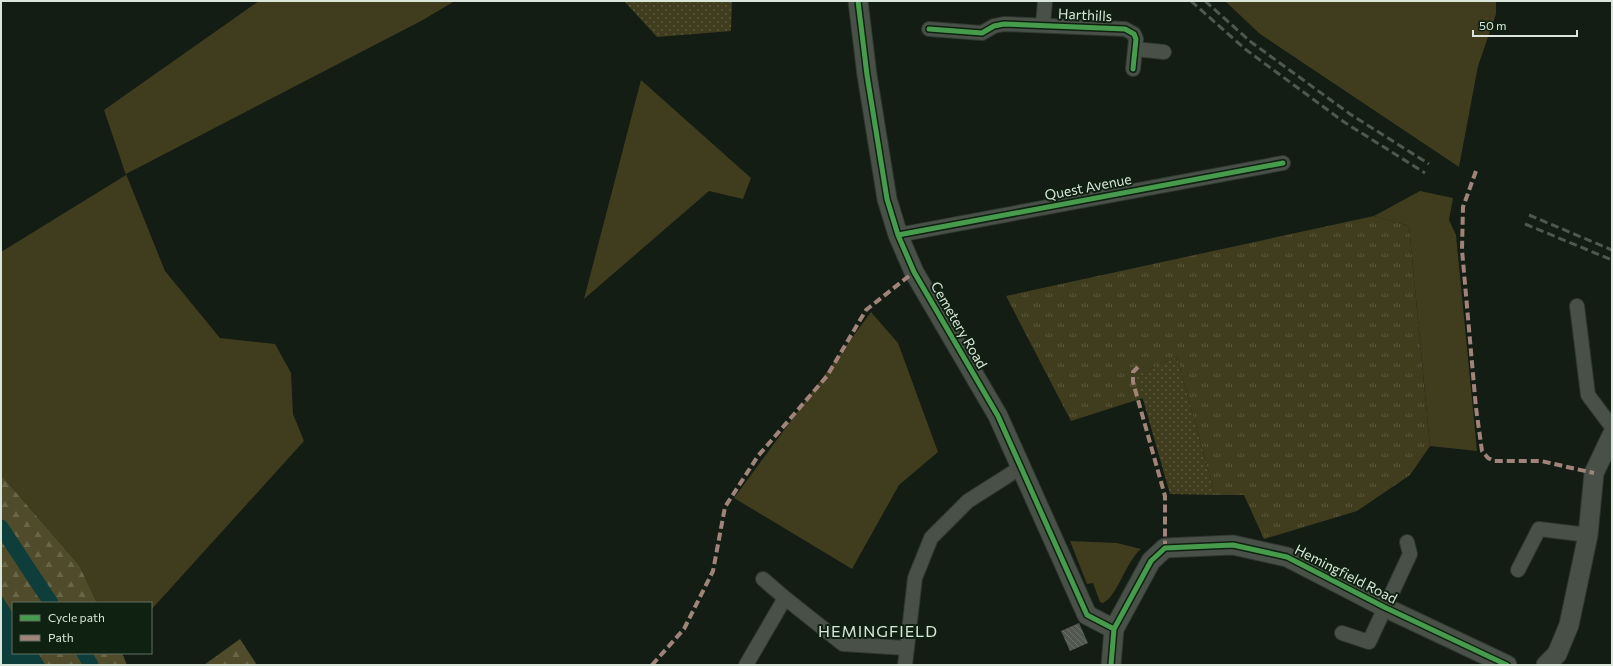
<svg xmlns="http://www.w3.org/2000/svg" width="1613" height="666" viewBox="0 0 1613 666" font-family="Commissioner,sans-serif">
<style>
.grass{fill:#403c1e}
.forest{fill:url(#forest-firs)}
.park{fill:url(#park-tufts)}
.garden{fill:url(#garden-dots)}
.water{fill:#0d3e3c}
.lines{fill:none;stroke-linecap:round;stroke-linejoin:round}
.canal{stroke:#0d3e3c;stroke-width:15}
.building{fill:url(#building-back-hatch)}
.street-casing{stroke:#2f3730;stroke-width:16}
.secondary-casing{stroke:#2f3730;stroke-width:21}
.street{stroke:#485048;stroke-width:14}
.secondary{stroke:#485048;stroke-width:19}
.rail{stroke:#4f5850;stroke-width:3;stroke-dasharray:8 4;stroke-linecap:butt}
.quiet{stroke:#a18479;stroke-width:4;stroke-dasharray:8 4;stroke-linecap:butt}
.cycleway-casing{stroke:#0f2110;stroke-width:8}
.cycleway{stroke:#469c4c;stroke-width:5}
.labels{text-anchor:middle;stroke-width:4;stroke-linejoin:round;paint-order:stroke}
.street-label{font-size:14px;fill:#dae6d9;stroke:#0f2110}
.quarter-label{font-size:16px;letter-spacing:1px;fill:#dae6d9;stroke:#0f2110}
</style>
<defs>
<pattern id="forest-firs" width="22" height="20" patternUnits="userSpaceOnUse"><rect width="22" height="20" fill="#504b2b"/><path d="M5 1l3.5 6h-7zM16 11l3.5 6h-7z" fill="#696549"/></pattern>
<pattern id="park-tufts" width="24" height="20" patternUnits="userSpaceOnUse"><rect width="24" height="20" fill="#403c1e"/><path d="M3 7l-1-3M5 7V3M7 7l1-3M15 17l-1-3M17 17v-4M19 17l1-3" fill="none" stroke="#5b583e"/></pattern>
<pattern id="garden-dots" width="8" height="8" patternUnits="userSpaceOnUse"><rect width="8" height="8" fill="#403c1e"/><path d="M2 2h.1M6 6h.1" fill="none" stroke="#5b583e" stroke-width="1.8" stroke-linecap="round"/></pattern>
<pattern id="building-back-hatch" width="6" height="6" patternUnits="userSpaceOnUse"><rect width="6" height="6" fill="#52584f"/><path d="M-1 5l2 2M0 0l6 6M5-1l2 2" fill="none" stroke="#6a7068"/></pattern>
</defs>
<rect width="100%" height="100%" fill="#131d14"/>
<!-- grass -->
<path class="grass" d="M 259,1 L 455,1 L 421,21 L 126,174 L 165,271 L 220,338 L 275,344 L 291,373 L 293,414 L 304,441 L 151,610 L 151,603 L 97,603 L 79,565 L 1,475 L 1,252 L 126,175 L 104,110 Z
M 1225,1 L 1496,1 L 1496,14 L 1478,66 L 1459,167 L 1260,34 Z
M 641,80 L 751,178 L 743,199 L 709,191 L 584,299 Z
M 1420,191 L 1453,198 L 1449,220 L 1456,235 L 1477,451 L 1430,446 L 1409,226 L 1374,216 Z
M 871,312 L 898,343 L 938,452 L 899,485 L 852,569 L 734,498 Z
M 1070,541 L 1117,543 L 1141,549 C 1126,561 1117,597 1103,603 L 1100,602 L 1093,583 L 1087,584 Z"/>
<!-- forest -->
<path class="forest" d="M 1,475 L 79,565 L 97,603 L 13,603 L 13,614 L 1,595 Z
M 240,639 L 257,665 L 204,665 Z
M 38,653 L 122,653 L 127,665 L 45,665 Z"/>
<!-- park -->
<path class="park" d="M 1374,216 L 1409,226 L 1430,446 L 1410,475 L 1357,511 L 1264,539 L 1244,495 L 1215,495 L 1177,357 L 1137,375 L 1143,398 L 1071,421 L 1006,296 Z"/>
<!-- garden -->
<path class="garden" d="M 628,1 L 732,1 L 731,31 L 657,37 L 625,2 Z
M 1177,357 L 1215,495 L 1170,494 L 1136,375 Z"/>
<!-- water -->
<path class="water" d="M 1,595 L 13,614 L 13,653 L 38,653 L 45,665 L 1,665 Z"/>
<g class="lines">
<!-- canal -->
<path class="canal" d="M 1,527 L 51,603
M 84,653 L 91,665"/>
</g>
<!-- building -->
<path class="building" d="M 1079,623 L 1088,643 L 1070,651 L 1061,631 Z"/>
<g class="lines">
<!-- street casing -->
<g class="street-casing">
<path id="street" d="M 1043,25 L 1045,1
M 929,29 L 982,33 L 994,26 L 1004,24 L 1125,29 L 1134,34 L 1136,39 L 1133,69
M 1135,49 L 1164,52
M 898,235 L 1283,163
M 1577,306 L 1588,395 L 1612,427
M 1518,570 L 1539,529 L 1588,535
M 763,579 L 785,598
M 1342,633 L 1369,642 L 1410,554 L 1407,542
M 746,665 L 785,598 L 843,644 L 906,648
M 905,665 L 915,578 L 931,538 L 968,501 L 1020,468"/>
</g>
<!-- secondary casing -->
<g class="secondary-casing">
<path id="secondary" d="M 858,1 L 867,75 L 887,199 L 898,235 L 914,272 L 998,416 L 1087,615 L 1114,629
M 1111,665 L 1114,629 L 1151,561 L 1165,548 L 1233,545 L 1287,557 L 1384,607 L 1507,665
M 1546,665 L 1557,654 L 1569,625 L 1588,535 L 1594,473 L 1612,435"/>
</g>
<!-- street -->
<use href="#street" class="street"/>
<!-- secondary -->
<use href="#secondary" class="secondary"/>
<!-- rail -->
<path class="rail" d="M 1191,1 L 1245,49 L 1344,122 L 1425,173
M 1205,1 L 1251,42 L 1350,114 L 1429,164
M 1529,215 L 1612,250
M 1525,224 L 1612,260"/>
<!-- quiet -->
<path class="quiet" d="M 1476,171 L 1463,207 L 1462,250 L 1476,408 L 1482,451 L 1488,458 L 1494,461 L 1541,461 L 1594,473
M 1138,367 L 1133,372 L 1133,382 L 1165,496 L 1165,548
M 652,665 L 684,629 L 713,571 L 725,507 L 758,456 L 827,376 L 866,310 L 914,272"/>
<!-- cycleway casing -->
<g class="cycleway-casing">
<path id="cycleway" d="M 858,1 L 867,75 L 887,199 L 898,235 L 914,272 L 998,416 L 1087,615 L 1114,629
M 929,29 L 982,33 L 994,26 L 1004,24 L 1125,29 L 1134,34 L 1136,39 L 1133,69
M 898,235 L 1283,163
M 1111,665 L 1114,629 L 1151,561 L 1165,548 L 1233,545 L 1287,557 L 1384,607 L 1507,665"/>
</g>
<!-- cycleway -->
<use href="#cycleway" class="cycleway"/>
</g>
<g class="labels">
<!-- street labels -->
<g class="street-label">
<text transform="translate(1085 15) rotate(3)" y="5">Harthills</text>
<text transform="translate(1088 187) rotate(-11)" y="5">Quest Avenue</text>
<text transform="translate(959 325) rotate(60)" y="5">Cemetery Road</text>
<text transform="translate(1346 574) rotate(27)" y="5">Hemingfield Road</text>
</g>
<!-- quarter labels -->
<g class="quarter-label">
<text x="878" y="637">HEMINGFIELD</text>
</g>
</g>
<!-- border -->
<rect width="1613" height="666" fill="none" stroke="#dae6d9" stroke-width="4"/>
<!-- legend -->
<rect x="12" y="602" width="140" height="52" fill="#0f2110" stroke="#607060"/>
<rect x="20" y="615" width="20" height="6" fill="#469c4c" stroke="#607060"/>
<text x="48" y="622" font-size="12" fill="#dae6d9">Cycle path</text>
<rect x="20" y="635" width="20" height="6" fill="#a18479" stroke="#607060"/>
<text x="48" y="642" font-size="12" fill="#dae6d9">Path</text>
<!-- scale -->
<path d="M1473 30v6h104v-6" fill="none" stroke="#dae6d9" stroke-width="2"/>
<text x="1479" y="30" font-size="12" fill="#dae6d9" stroke="#0f2110" stroke-width="3" paint-order="stroke">50 m</text>
</svg>
